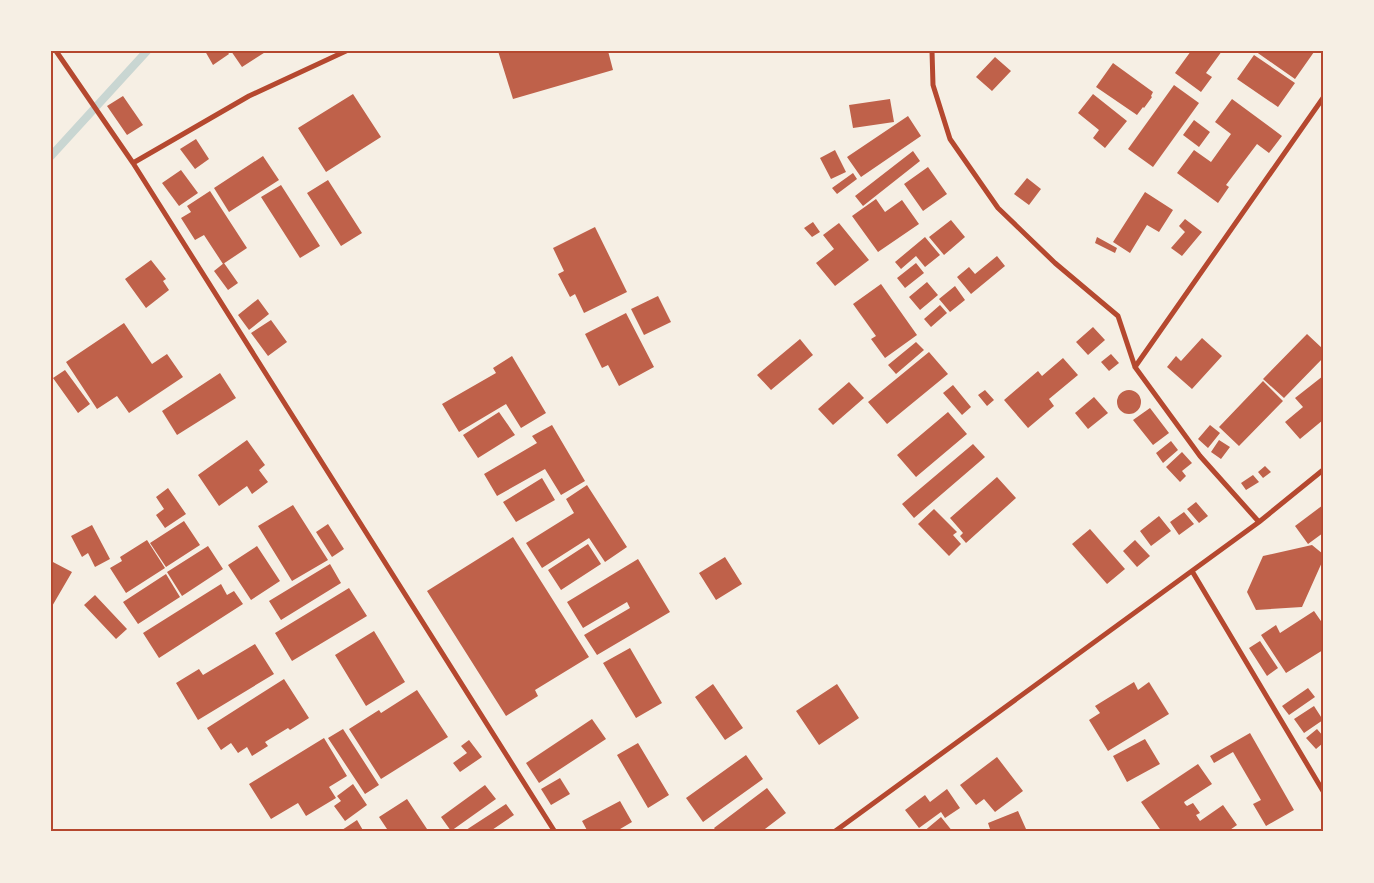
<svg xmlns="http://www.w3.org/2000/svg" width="1374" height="883" viewBox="0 0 1374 883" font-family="Barlow,sans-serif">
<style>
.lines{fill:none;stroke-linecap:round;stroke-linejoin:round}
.stream{stroke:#c9d6d2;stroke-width:8}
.building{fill:#bf614a}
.minor{stroke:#b5482f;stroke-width:5}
.neatline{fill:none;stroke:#b5482f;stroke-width:2}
</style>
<rect width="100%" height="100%" fill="#f6efe4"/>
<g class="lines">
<!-- stream -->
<path class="stream" d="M 51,156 L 147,51"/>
</g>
<!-- building -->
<path class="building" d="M 205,51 L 227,51 L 229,54 L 213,65 Z
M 231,51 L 267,51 L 242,67 Z
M 498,51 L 608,51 L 613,70 L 513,99 Z
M 1191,51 L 1222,51 L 1206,73 L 1212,77 L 1201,92 L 1175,73 Z
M 1255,51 L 1313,51 L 1314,52 L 1295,79 Z
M 1254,55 L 1295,83 L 1278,107 L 1237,79 Z
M 995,57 L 1011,71 L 992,91 L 976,77 Z
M 1113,63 L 1153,92 L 1151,96 L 1152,97 L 1144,108 L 1143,107 L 1137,115 L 1096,87 Z
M 1174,85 L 1199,103 L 1153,167 L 1128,149 Z
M 353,94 L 381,137 L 326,172 L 298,128 Z
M 1093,94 L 1127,121 L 1105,148 L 1093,138 L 1099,130 L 1078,113 Z
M 123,96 L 143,125 L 127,135 L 107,106 Z
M 890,99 L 894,122 L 853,128 L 849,105 Z
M 1232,99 L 1282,136 L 1269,153 L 1257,144 L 1226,185 L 1229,187 L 1218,203 L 1177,173 L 1194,150 L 1211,162 L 1231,134 L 1215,122 Z
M 908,116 L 921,136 L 861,177 L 847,157 Z
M 1194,120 L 1210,132 L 1199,147 L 1183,135 Z
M 196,139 L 209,159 L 195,169 L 180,149 Z
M 835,150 L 846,172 L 831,179 L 820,158 Z
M 913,151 L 920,161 L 863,206 L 855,196 Z
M 263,156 L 279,180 L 229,212 L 214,188 Z
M 928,167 L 947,194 L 923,211 L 904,184 Z
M 181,170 L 198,193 L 179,206 L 162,183 Z
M 853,173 L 857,179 L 837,194 L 832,188 Z
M 1027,178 L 1041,189 L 1029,205 L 1014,194 Z
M 328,180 L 362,233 L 341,246 L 307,193 Z
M 281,185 L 320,246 L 300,258 L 261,197 Z
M 210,191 L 247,248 L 223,264 L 204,235 L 195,240 L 181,218 L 191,212 L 187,206 Z
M 1145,192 L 1173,210 L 1159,232 L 1147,225 L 1130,253 L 1113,242 Z
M 876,199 L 885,212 L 902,200 L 919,224 L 878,252 L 852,216 Z
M 1185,219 L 1202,232 L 1182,256 L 1171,248 L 1185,232 L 1179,226 Z
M 951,220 L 965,237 L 944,255 L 929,237 Z
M 813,222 L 820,232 L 812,237 L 804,228 Z
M 839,223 L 869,260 L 835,286 L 816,263 L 834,249 L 823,235 Z
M 595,227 L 627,292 L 584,313 L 575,294 L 570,297 L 558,274 L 564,271 L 553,248 Z
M 925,237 L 940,255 L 925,267 L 916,256 L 901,269 L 895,262 Z
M 1097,237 L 1117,248 L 1115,253 L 1095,243 Z
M 997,256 L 1005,266 L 971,294 L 957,277 L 969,267 L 975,274 Z
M 151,260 L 166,279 L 163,281 L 169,290 L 146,308 L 125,279 Z
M 224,263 L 238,283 L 228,290 L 214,271 Z
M 916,263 L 924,273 L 905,288 L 897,278 Z
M 927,282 L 938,295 L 920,310 L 909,297 Z
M 881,284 L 917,335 L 885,358 L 871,339 L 876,336 L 853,304 Z
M 955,286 L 965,300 L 950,312 L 939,299 Z
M 658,296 L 671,322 L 644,335 L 631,309 Z
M 258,299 L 269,314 L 249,330 L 238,315 Z
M 940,305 L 947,313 L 931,327 L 924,319 Z
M 626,313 L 654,367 L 619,386 L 608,365 L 602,368 L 585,334 Z
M 271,320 L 287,342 L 268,356 L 251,333 Z
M 124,323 L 152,364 L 167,354 L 183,377 L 129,413 L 117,396 L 97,409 L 66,362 Z
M 1093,327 L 1105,340 L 1088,355 L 1076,342 Z
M 1307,334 L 1323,349 L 1323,358 L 1284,398 L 1263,379 Z
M 1202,338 L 1222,356 L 1192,389 L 1167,367 L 1176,356 L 1181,361 Z
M 800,339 L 813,355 L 771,390 L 757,375 Z
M 916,342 L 924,350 L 896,374 L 888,365 Z
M 929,352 L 948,374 L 887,424 L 868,402 Z
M 1111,354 L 1119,363 L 1109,371 L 1101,362 Z
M 512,356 L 546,413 L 521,428 L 506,404 L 459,432 L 442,404 L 496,373 L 493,368 Z
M 1063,358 L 1078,375 L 1049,399 L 1054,406 L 1028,428 L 1004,400 L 1038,371 L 1042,376 Z
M 65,370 L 90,404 L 78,413 L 53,378 Z
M 220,373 L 236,398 L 177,435 L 162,411 Z
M 1323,376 L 1323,420 L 1300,439 L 1285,422 L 1303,407 L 1295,398 Z
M 1263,381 L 1283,401 L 1239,446 L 1219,427 Z
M 849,382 L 864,398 L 833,425 L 818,409 Z
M 953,385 L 971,407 L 962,415 L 943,393 Z
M 985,390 L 994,400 L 987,406 L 978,395 Z
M1117 402a12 12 0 1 1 24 0a12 12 0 1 1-24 0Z
M 1094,397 L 1108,413 L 1088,429 L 1075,413 Z
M 1150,408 L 1169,433 L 1153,445 L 1133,420 Z
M 499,412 L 515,435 L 478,458 L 463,435 Z
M 948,412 L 967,434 L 916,477 L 897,455 Z
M 552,425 L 585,481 L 561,495 L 545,469 L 497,496 L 484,474 L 537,443 L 532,436 Z
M 1210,425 L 1220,433 L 1208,448 L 1198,439 Z
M 247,440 L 265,465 L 259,470 L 268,482 L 252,494 L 247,486 L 219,506 L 198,475 Z
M 1219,440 L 1230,447 L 1221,459 L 1211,452 Z
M 1171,441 L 1178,450 L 1163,463 L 1156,453 Z
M 973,444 L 985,457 L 914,518 L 902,504 Z
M 1182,452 L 1192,463 L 1182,471 L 1186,476 L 1180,482 L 1166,467 Z
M 1265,466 L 1271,472 L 1263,478 L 1258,472 Z
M 1253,475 L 1259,482 L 1246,490 L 1241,483 Z
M 997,477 L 1016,498 L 966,543 L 960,536 L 963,533 L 950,518 Z
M 542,478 L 555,500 L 516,522 L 503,502 Z
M 587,485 L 627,547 L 605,562 L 589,538 L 542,568 L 526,543 L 574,513 L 566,499 Z
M 168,488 L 186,514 L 165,528 L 156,515 L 164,509 L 156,497 Z
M 1196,502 L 1208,516 L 1199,523 L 1187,509 Z
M 293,505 L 328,560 L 292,581 L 258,526 Z
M 1323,505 L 1323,533 L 1308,544 L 1295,526 Z
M 934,509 L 957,532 L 953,535 L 961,544 L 949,556 L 918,524 Z
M 1184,512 L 1194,524 L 1179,535 L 1170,522 Z
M 1159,516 L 1171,531 L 1151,546 L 1140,531 Z
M 184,521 L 200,545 L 166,567 L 150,543 Z
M 328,524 L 344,549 L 332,557 L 316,532 Z
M 92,525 L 110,559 L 95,567 L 88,553 L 82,557 L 71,536 Z
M 1090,529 L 1125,569 L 1107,584 L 1072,544 Z
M 513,537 L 589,657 L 535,690 L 538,696 L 506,716 L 427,591 Z
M 147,540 L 165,568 L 126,593 L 110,568 L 122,561 L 120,557 Z
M 1135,540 L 1150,556 L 1137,567 L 1123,551 Z
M 588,544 L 601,564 L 561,590 L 548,570 Z
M 1312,545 L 1323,554 L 1323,560 L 1302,607 L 1256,610 L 1247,592 L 1263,556 Z
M 208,546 L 223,569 L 182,596 L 167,572 Z
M 257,546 L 280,581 L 251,600 L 228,565 Z
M 725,557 L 742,584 L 716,600 L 699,573 Z
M 638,559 L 670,612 L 597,655 L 584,635 L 630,608 L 627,602 L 583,628 L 567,602 Z
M 51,561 L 72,572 L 51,608 Z
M 330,564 L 341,583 L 281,620 L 269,601 Z
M 166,574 L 180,597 L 138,624 L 123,602 Z
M 221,584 L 227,595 L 234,591 L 243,604 L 159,658 L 143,633 Z
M 349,588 L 367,616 L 292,661 L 275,633 Z
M 95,595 L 127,629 L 116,639 L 84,605 Z
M 1314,611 L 1323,624 L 1323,650 L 1286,673 L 1261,635 L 1276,625 L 1280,633 Z
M 374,631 L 405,682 L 366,706 L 335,655 Z
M 1260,641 L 1278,668 L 1267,676 L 1249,648 Z
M 255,644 L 274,674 L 198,720 L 176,683 L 199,669 L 203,675 Z
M 630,648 L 662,703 L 636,718 L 603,663 Z
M 284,679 L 309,718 L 290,730 L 288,728 L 265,742 L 268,746 L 252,756 L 247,747 L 238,753 L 231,743 L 221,750 L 207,728 Z
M 1134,682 L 1138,690 L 1149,682 L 1169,714 L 1108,751 L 1089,720 L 1100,713 L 1095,706 Z
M 713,684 L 743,728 L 725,740 L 695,697 Z
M 837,684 L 859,718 L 819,745 L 796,711 Z
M 1308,688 L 1315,697 L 1289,715 L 1282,706 Z
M 417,690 L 448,737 L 381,779 L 349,729 L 379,710 L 381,713 Z
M 1314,706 L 1323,720 L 1304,733 L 1294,719 Z
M 592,719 L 606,739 L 539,783 L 526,763 Z
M 343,729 L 379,785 L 365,794 L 328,738 Z
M 1317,729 L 1323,736 L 1323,743 L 1316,749 L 1306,738 Z
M 1250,733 L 1294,810 L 1266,826 L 1253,804 L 1261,800 L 1233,752 L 1214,763 L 1210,756 Z
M 324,738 L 347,776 L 329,787 L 336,798 L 306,816 L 298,803 L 271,819 L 249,784 Z
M 1145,739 L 1160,764 L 1127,782 L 1113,756 Z
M 469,740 L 482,757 L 460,772 L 453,763 L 467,753 L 461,746 Z
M 638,743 L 669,795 L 648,808 L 617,755 Z
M 746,755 L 763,779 L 703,822 L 686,798 Z
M 997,757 L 1023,791 L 995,812 L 984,799 L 976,805 L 960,785 Z
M 1198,764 L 1212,784 L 1184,802 L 1185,804 L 1187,806 L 1193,803 L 1200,813 L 1196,815 L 1200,821 L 1223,805 L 1237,825 L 1227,832 L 1162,832 L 1141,802 Z
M 560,778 L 570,794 L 551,805 L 541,789 Z
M 353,784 L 367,805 L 345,821 L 334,806 L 341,801 L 337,796 Z
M 485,785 L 496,799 L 451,831 L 441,817 Z
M 767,788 L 786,813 L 761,832 L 717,832 L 714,828 Z
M 947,789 L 960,808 L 945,818 L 941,812 L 919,828 L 905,810 L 925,795 L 930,802 Z
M 407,799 L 429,832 L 389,832 L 379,817 Z
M 620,801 L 632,822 L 615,832 L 588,832 L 582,821 Z
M 506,804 L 514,815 L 489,832 L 467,832 L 466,830 Z
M 1018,811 L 1026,829 L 1021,832 L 991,832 L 988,823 Z
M 941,817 L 953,832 L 923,832 Z
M 357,820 L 364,832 L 339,832 Z"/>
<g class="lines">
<!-- minor -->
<path class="minor" d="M 56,51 L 133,163 L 555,832
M 932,51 L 933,85 L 950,139 L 998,208 L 1055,263 L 1118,316 L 1135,367 L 1200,456 L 1259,522
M 133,163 L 249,96 L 346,51
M 1135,367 L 1323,98
M 1192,571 L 1323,791
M 834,832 L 1259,522 L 1323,470"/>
</g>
<!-- border -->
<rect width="1374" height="883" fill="none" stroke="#f6efe4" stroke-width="105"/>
<rect x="52" y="52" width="1270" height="778" class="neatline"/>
</svg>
